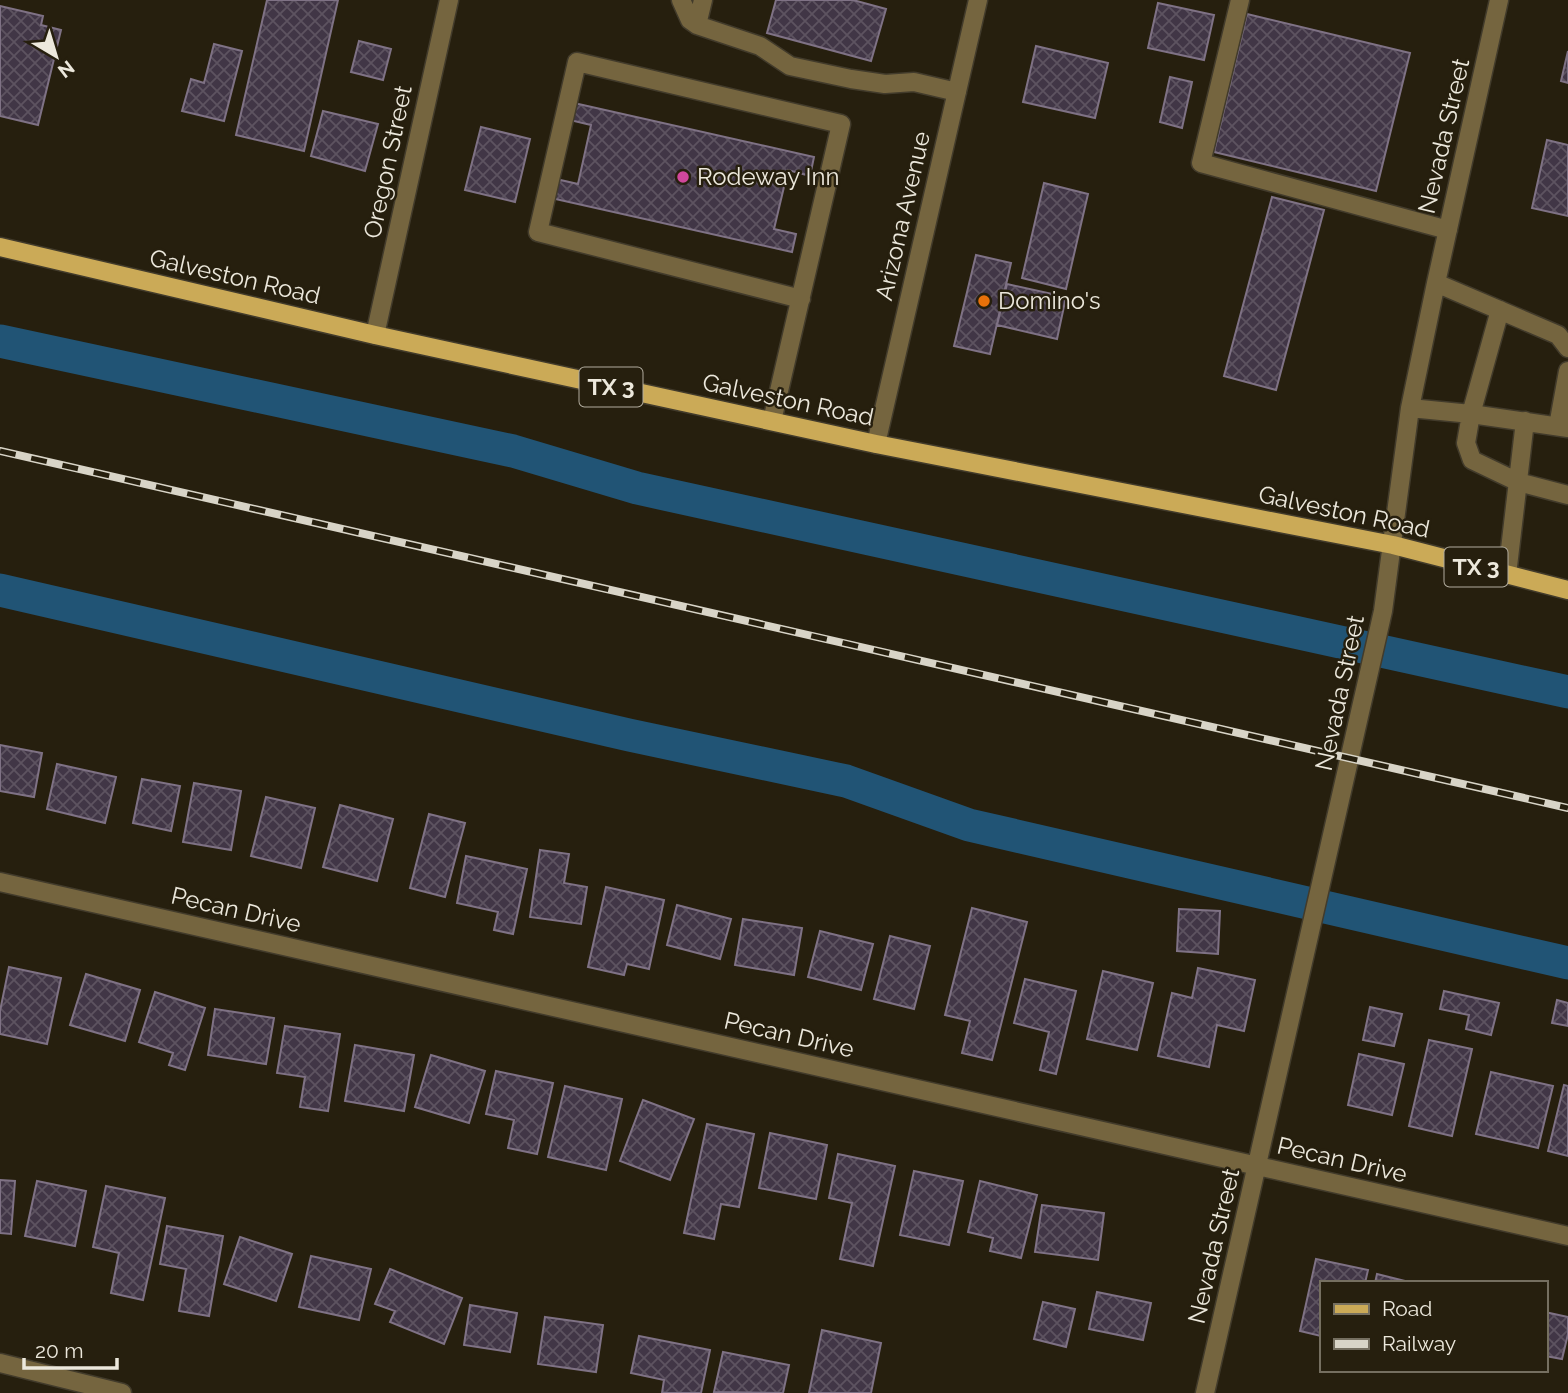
<svg xmlns="http://www.w3.org/2000/svg" width="1568" height="1393" viewBox="0 0 1568 1393" font-family="Raleway,sans-serif">
<style>
.lines{fill:none;stroke-linecap:round;stroke-linejoin:round}
.canal{stroke:#215475;stroke-width:33}
.building{fill:url(#building-cross-hatch);stroke:#7f7285;stroke-width:2}
.minor-casing{stroke:#423b2b;stroke-width:21}
.major-casing{stroke:#423b2b;stroke-width:21}
.minor{stroke:#75653f;stroke-width:18}
.major{stroke:#cbaa57;stroke-width:18}
.rail-casing{stroke:#d8d4c7;stroke-width:8}
.rail{stroke:#261f0e;stroke-width:5;stroke-dasharray:16;stroke-linecap:butt}
.hotel-dot{fill:#d1479c;stroke:#261f0e;stroke-width:2.5}
.food-dot{fill:#e8710a;stroke:#261f0e;stroke-width:2.5}
.labels{text-anchor:middle;stroke-width:5;stroke-linejoin:round;paint-order:stroke}
.shield{fill:#261f0e;stroke:#b1ac9e;stroke-width:2}
.shield-label{font-size:23px;font-weight:bold;fill:#ece8dc}
.street-label{font-size:24px;fill:#ece8dc;stroke:#261f0e}
.poi-label{font-size:24px;fill:#ece8dc;stroke:#261f0e;text-anchor:start}
</style>
<defs>
<pattern id="building-cross-hatch" width="8" height="8" patternUnits="userSpaceOnUse" patternTransform="scale(1.75)"><rect width="8" height="8" fill="#413646"/><path d="M0 0l8 8M0 8l8-8" fill="none" stroke="#5d5360"/></pattern>
</defs>
<rect width="100%" height="100%" fill="#261f0e"/>
<g class="lines">
<!-- canal -->
<path class="canal" d="M 0,341 L 513,451 L 637,488 L 1568,692
M 0,590 L 629,735 L 846,781 L 969,825 L 1568,963"/>
</g>
<!-- building -->
<path class="building" d="M 267,0 L 338,0 L 304,151 L 236,135 Z
M 776,0 L 853,0 L 886,9 L 871,61 L 767,33 Z
M 1158,3 L 1214,15 L 1204,60 L 1148,48 Z
M 0,6 L 43,16 L 41,25 L 61,30 L 38,125 L 0,116 Z
M 1247,14 L 1410,53 L 1376,191 L 1214,152 Z
M 359,41 L 391,49 L 383,80 L 351,72 Z
M 214,44 L 242,51 L 224,121 L 182,111 L 191,79 L 204,83 Z
M 1036,46 L 1108,63 L 1095,118 L 1023,102 Z
M 1568,51 L 1568,83 L 1561,81 Z
M 1170,77 L 1192,82 L 1182,128 L 1160,122 Z
M 574,103 L 814,157 L 810,176 L 788,170 L 774,229 L 796,234 L 792,252 L 551,198 L 556,179 L 578,184 L 591,125 L 570,120 Z
M 323,111 L 378,124 L 365,171 L 311,156 Z
M 481,127 L 530,139 L 515,202 L 465,190 Z
M 1547,140 L 1568,145 L 1568,216 L 1532,208 Z
M 1044,183 L 1088,194 L 1066,289 L 1022,278 Z
M 1272,197 L 1324,210 L 1276,390 L 1224,376 Z
M 976,255 L 1011,263 L 990,354 L 954,346 Z
M 1007,284 L 1066,297 L 1057,339 L 997,325 Z
M 0,745 L 42,753 L 34,797 L 0,791 Z
M 57,764 L 116,777 L 105,823 L 47,809 Z
M 142,779 L 180,786 L 171,831 L 133,823 Z
M 194,783 L 241,791 L 231,850 L 183,842 Z
M 266,797 L 315,808 L 301,868 L 251,856 Z
M 340,805 L 393,819 L 377,881 L 323,867 Z
M 429,814 L 465,823 L 445,897 L 410,888 Z
M 540,850 L 569,854 L 564,883 L 587,887 L 581,924 L 530,917 Z
M 466,856 L 527,869 L 513,934 L 494,930 L 498,912 L 457,903 Z
M 606,887 L 664,900 L 649,969 L 627,964 L 624,975 L 588,967 Z
M 677,905 L 731,919 L 720,959 L 667,945 Z
M 972,908 L 1027,922 L 992,1060 L 962,1053 L 970,1021 L 945,1015 Z
M 1179,909 L 1220,911 L 1218,954 L 1177,951 Z
M 743,919 L 802,928 L 794,975 L 735,965 Z
M 820,931 L 873,944 L 861,990 L 808,977 Z
M 890,936 L 930,946 L 914,1009 L 874,999 Z
M 9,967 L 61,978 L 47,1044 L 0,1034 L 0,1011 Z
M 1198,968 L 1255,980 L 1244,1031 L 1217,1025 L 1209,1067 L 1158,1056 L 1172,993 L 1192,998 Z
M 1103,971 L 1153,983 L 1137,1050 L 1087,1039 Z
M 86,974 L 140,990 L 125,1041 L 70,1025 Z
M 1025,979 L 1076,991 L 1056,1074 L 1040,1070 L 1049,1032 L 1014,1023 Z
M 1444,991 L 1499,1003 L 1491,1035 L 1466,1029 L 1469,1015 L 1440,1009 Z
M 155,992 L 205,1008 L 185,1070 L 169,1065 L 173,1053 L 139,1042 Z
M 1557,1000 L 1568,1003 L 1568,1026 L 1552,1023 Z
M 1370,1007 L 1402,1014 L 1394,1046 L 1363,1040 Z
M 215,1009 L 274,1018 L 266,1064 L 208,1055 Z
M 285,1026 L 340,1034 L 328,1111 L 300,1107 L 305,1077 L 277,1073 Z
M 1429,1040 L 1472,1049 L 1452,1136 L 1409,1126 Z
M 355,1045 L 414,1055 L 404,1111 L 345,1101 Z
M 1359,1054 L 1404,1064 L 1392,1115 L 1348,1105 Z
M 431,1055 L 485,1071 L 469,1123 L 415,1107 Z
M 496,1071 L 553,1083 L 537,1154 L 508,1148 L 514,1120 L 486,1114 Z
M 1491,1072 L 1553,1086 L 1538,1148 L 1476,1134 Z
M 1564,1085 L 1568,1086 L 1568,1156 L 1548,1151 Z
M 565,1086 L 622,1099 L 606,1170 L 548,1157 Z
M 643,1100 L 694,1119 L 670,1180 L 620,1161 Z
M 707,1124 L 754,1134 L 739,1207 L 721,1204 L 714,1239 L 684,1233 Z
M 770,1133 L 827,1145 L 816,1199 L 759,1188 Z
M 838,1154 L 895,1166 L 873,1266 L 840,1259 L 852,1203 L 829,1198 Z
M 914,1171 L 963,1181 L 949,1245 L 900,1235 Z
M 0,1180 L 15,1181 L 11,1234 L 0,1233 Z
M 37,1181 L 86,1191 L 75,1246 L 25,1236 Z
M 980,1181 L 1037,1195 L 1021,1258 L 990,1251 L 993,1238 L 968,1232 Z
M 106,1186 L 165,1198 L 143,1300 L 111,1293 L 119,1253 L 93,1247 Z
M 1042,1205 L 1104,1213 L 1098,1260 L 1035,1252 Z
M 167,1226 L 223,1236 L 209,1316 L 179,1311 L 186,1269 L 160,1264 Z
M 240,1237 L 292,1254 L 276,1301 L 224,1284 Z
M 311,1256 L 371,1269 L 359,1320 L 299,1307 Z
M 1316,1259 L 1368,1270 L 1365,1283 L 1321,1283 L 1321,1336 L 1300,1331 Z
M 390,1269 L 462,1298 L 444,1344 L 390,1322 L 395,1311 L 375,1304 Z
M 1377,1274 L 1413,1283 L 1375,1283 Z
M 1097,1292 L 1151,1303 L 1143,1340 L 1089,1329 Z
M 1043,1302 L 1075,1309 L 1066,1347 L 1034,1339 Z
M 470,1305 L 517,1313 L 510,1352 L 464,1345 Z
M 1545,1312 L 1568,1317 L 1568,1334 L 1562,1359 L 1545,1356 Z
M 545,1317 L 603,1325 L 596,1372 L 538,1364 Z
M 822,1330 L 881,1343 L 871,1393 L 809,1393 Z
M 639,1336 L 710,1350 L 701,1393 L 662,1393 L 664,1380 L 631,1373 Z
M 723,1352 L 789,1365 L 783,1393 L 714,1392 Z"/>
<g class="lines">
<!-- minor casing -->
<g class="minor-casing">
<path id="minor" d="M 681,0 L 690,20 L 697,25 L 760,46 L 790,66 L 851,79 L 885,84 L 914,82 L 957,92
M 1240,0 L 1201,163 L 1448,230
M 697,25 L 703,0
M 1436,283 L 1558,335 L 1568,348
M 1500,310 L 1471,414 L 1466,443 L 1472,460 L 1518,482 L 1568,495
M 375,335 L 449,0
M 1410,408 L 1471,414 L 1568,428
M 772,421 L 841,124 L 577,62 L 538,232 L 801,299
M 1558,426 L 1568,371
M 876,444 L 978,0
M 1507,575 L 1525,421
M 0,882 L 1568,1236
M 0,1363 L 122,1393
M 1205,1393 L 1383,611 L 1410,408 L 1436,283 L 1499,0"/>
</g>
<!-- major casing -->
<g class="major-casing">
<path id="major" d="M 0,247 L 375,335 L 876,444 L 1393,545 L 1568,590"/>
</g>
<!-- minor -->
<use href="#minor" class="minor"/>
<!-- major -->
<use href="#major" class="major"/>
<!-- rail casing -->
<g class="rail-casing">
<path id="rail" d="M 0,451 L 1568,808"/>
</g>
<!-- rail -->
<use href="#rail" class="rail"/>
</g>
<!-- markers -->
<circle class="hotel-dot" cx="683" cy="177" r="7"/>
<circle class="food-dot" cx="984" cy="301" r="7"/>
<g class="labels">
<!-- shield labels -->
<g class="shield">
<rect x="579.5" y="367.5" width="63" height="39" rx="5"/>
<rect x="1444.5" y="547.5" width="63" height="39" rx="5"/>
</g>
<g class="shield-label">
<text x="611" y="395">TX 3</text>
<text x="1476" y="575">TX 3</text>
</g>
<!-- street labels -->
<g class="street-label">
<text transform="translate(1444 136) rotate(-77)" y="8">Nevada Street</text>
<text transform="translate(388 162) rotate(-78)" y="8">Oregon Street</text>
<text transform="translate(903 216) rotate(-77)" y="8">Arizona Avenue</text>
<text transform="translate(235 277) rotate(13)" y="8">Galveston Road</text>
<text transform="translate(788 400) rotate(12)" y="8">Galveston Road</text>
<text transform="translate(1344 512) rotate(12)" y="8">Galveston Road</text>
<text transform="translate(1340 693) rotate(-78)" y="8">Nevada Street</text>
<text transform="translate(236 910) rotate(13)" y="8">Pecan Drive</text>
<text transform="translate(789 1035) rotate(13)" y="8">Pecan Drive</text>
<text transform="translate(1342 1160) rotate(13)" y="8">Pecan Drive</text>
<text transform="translate(1214 1246) rotate(-77)" y="8">Nevada Street</text>
</g>
<!-- poi labels -->
<g class="poi-label">
<text x="697" y="185">Rodeway Inn</text>
<text x="998" y="309">Domino's</text>
</g>
</g>
<!-- legend -->
<rect x="1320" y="1281" width="228" height="91" fill="#261f0e" stroke="#756f60" stroke-width="2"/>
<rect x="1334" y="1304" width="35" height="10" fill="#cbaa57" stroke="#756f60" stroke-width="2"/>
<text x="1382" y="1316" font-size="21" fill="#ece8dc">Road</text>
<rect x="1334" y="1339" width="35" height="10" fill="#d8d4c7" stroke="#756f60" stroke-width="2"/>
<text x="1382" y="1351" font-size="21" fill="#ece8dc">Railway</text>
<!-- north arrow -->
<g transform="translate(56 56) rotate(142)" stroke="#261f0e" stroke-width="5" paint-order="stroke">
<path d="M0-5L12 26L0 18L-12 26Z" fill="#ece8dc"/>
<text y="-10" font-size="19" font-weight="bold" text-anchor="middle" fill="#ece8dc">N</text>
</g>
<!-- scale -->
<path d="M24 1358v10h93v-10" fill="none" stroke="#ece8dc" stroke-width="3.5"/>
<text x="35" y="1358" font-size="21" fill="#ece8dc" stroke="#261f0e" stroke-width="5" paint-order="stroke">20 m</text>
</svg>
